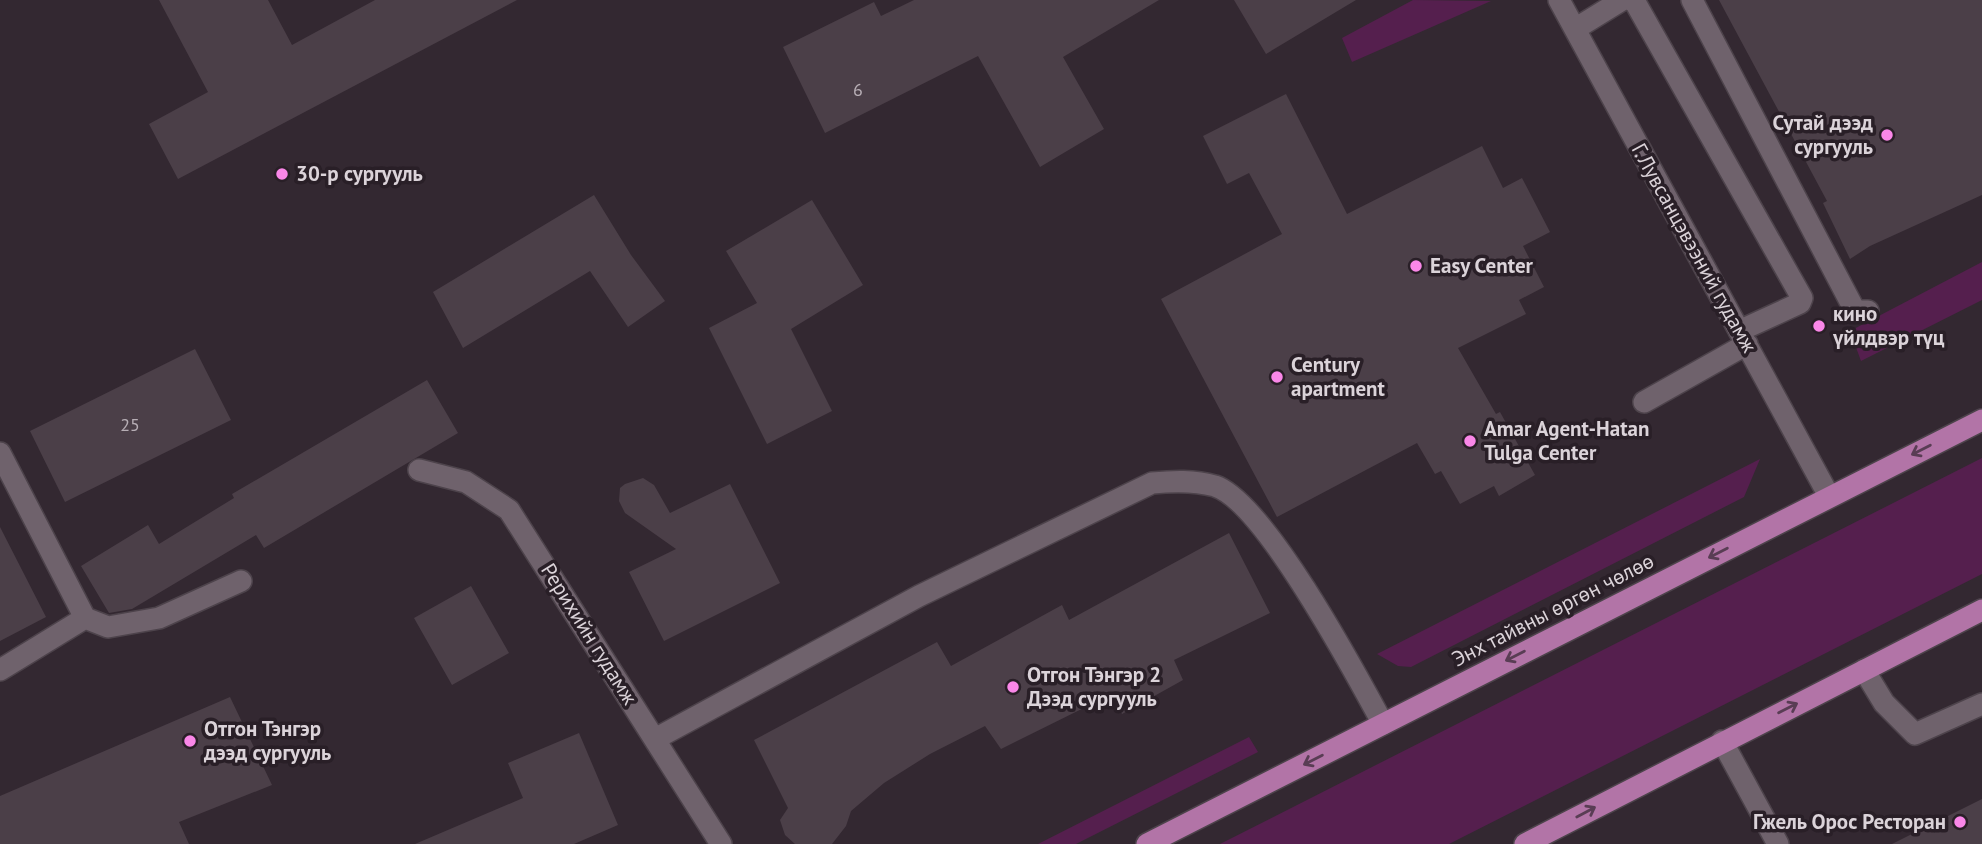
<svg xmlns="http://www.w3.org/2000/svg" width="1982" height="844" viewBox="0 0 1982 844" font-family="'PT Sans',sans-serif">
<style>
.green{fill:#551f4e}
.building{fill:#4b3f48}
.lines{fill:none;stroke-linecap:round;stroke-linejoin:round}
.minor-casing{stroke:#4d434b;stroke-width:24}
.highway-casing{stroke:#4d434b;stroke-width:24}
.minor{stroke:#6f626c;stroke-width:21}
.highway{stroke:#b274a7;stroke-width:21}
.oneway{stroke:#593d54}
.poi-dot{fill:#fa87e8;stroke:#291f27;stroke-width:2.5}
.labels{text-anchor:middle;stroke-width:7;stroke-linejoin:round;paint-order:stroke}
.number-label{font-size:18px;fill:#b7aeb5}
.poi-label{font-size:21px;font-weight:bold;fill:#dbd3d9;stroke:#291f27;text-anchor:start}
.street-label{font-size:21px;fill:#dbd3d9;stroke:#291f27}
</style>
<rect width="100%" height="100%" fill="#332831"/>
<!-- green -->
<path class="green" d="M 1413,0 L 1491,1 L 1352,62 L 1342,38 Z
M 1982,262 L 1982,300 L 1861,361 L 1850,331 Z
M 1982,458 L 1982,574 L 1449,844 L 1220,844 Z
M 1760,459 L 1744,497 L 1411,667 L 1398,666 L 1377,654 Z
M 1249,737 L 1258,752 L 1076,844 L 1038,844 Z"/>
<!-- building -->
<path class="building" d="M 159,0 L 268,0 L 292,45 L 375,0 L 517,0 L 178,179 L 149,124 L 208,92 Z
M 914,0 L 1159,0 L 1063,57 L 1104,129 L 1040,167 L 978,56 L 825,133 L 783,47 L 874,2 L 881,16 Z
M 1234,0 L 1356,0 L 1266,54 Z
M 1719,0 L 1982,0 L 1982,195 L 1870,246 L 1850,259 L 1823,203 L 1827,201 Z
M 1286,94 L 1347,214 L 1482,146 L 1503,188 L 1522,178 L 1550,232 L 1523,246 L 1544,287 L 1519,300 L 1526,314 L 1458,348 L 1496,414 L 1500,412 L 1535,475 L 1499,496 L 1494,486 L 1460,504 L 1441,471 L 1435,474 L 1417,443 L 1277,517 L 1161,299 L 1282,234 L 1249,173 L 1227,184 L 1203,136 Z
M 594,195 L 631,255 L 665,301 L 628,327 L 590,271 L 463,348 L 433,292 Z
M 812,200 L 863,285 L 791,329 L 832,411 L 767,444 L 709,328 L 757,303 L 726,251 Z
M 195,349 L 231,420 L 65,502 L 30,431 Z
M 427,380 L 458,433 L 264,548 L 256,535 L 132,609 L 109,613 L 81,566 L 148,525 L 159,544 L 234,498 L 232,494 Z
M 643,478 L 654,485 L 670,513 L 730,484 L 780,583 L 664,641 L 629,572 L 676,549 L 625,513 L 619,501 L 620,488 L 625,484 Z
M 0,527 L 46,617 L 0,641 Z
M 1229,533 L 1270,613 L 1174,660 L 1183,680 L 1122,714 L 1114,693 L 1001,749 L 985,726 L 930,754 L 884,783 L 851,811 L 846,826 L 832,844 L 795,844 L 785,835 L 780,820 L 788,808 L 754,740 L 937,642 L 951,666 L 1062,605 L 1069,620 Z
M 471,586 L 509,653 L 452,685 L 414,618 Z
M 230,697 L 272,785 L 179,822 L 189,844 L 0,844 L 0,796 Z
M 579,733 L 618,825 L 574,844 L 415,844 L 523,798 L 508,763 Z
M 1982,799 L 1982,844 L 1892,844 Z"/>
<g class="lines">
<!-- minor casing -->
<g class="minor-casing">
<path id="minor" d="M 1559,0 L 1829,496
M 1631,0 L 1635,2 L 1802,298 L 1800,303 L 1739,331
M 1692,0 L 1853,307 L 1858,311 L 1868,311
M 1575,29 L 1622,0
M 1644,402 L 1747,344
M 0,453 L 85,618
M 419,470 L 466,482 L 509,510 L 721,844
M 85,618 L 108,627 L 159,618 L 241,581
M 0,670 L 85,618
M 1864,670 L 1884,703 L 1915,734 L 1982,704
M 655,739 L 919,596 L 1152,483 C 1173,481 1194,480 1215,486 C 1264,502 1356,674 1383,724
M 1722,741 L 1778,844"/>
</g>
<!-- highway casing -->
<g class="highway-casing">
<path id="highway" d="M 1147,844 L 1982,420
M 1525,844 L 1982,610"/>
</g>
<!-- minor -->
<use href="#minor" class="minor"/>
<!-- highway -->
<use href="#highway" class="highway"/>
</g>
<!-- one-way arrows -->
<defs><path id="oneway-shaft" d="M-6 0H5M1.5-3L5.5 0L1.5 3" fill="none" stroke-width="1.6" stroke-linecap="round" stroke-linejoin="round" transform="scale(1.75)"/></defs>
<g class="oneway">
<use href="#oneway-shaft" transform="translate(1921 450) rotate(153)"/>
<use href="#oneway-shaft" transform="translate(1718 553) rotate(153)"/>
<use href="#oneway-shaft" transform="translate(1515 656) rotate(153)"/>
<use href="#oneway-shaft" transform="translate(1788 708) rotate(-27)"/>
<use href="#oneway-shaft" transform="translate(1313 760) rotate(153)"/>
<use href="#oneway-shaft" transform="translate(1586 812) rotate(-28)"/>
</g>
<!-- markers -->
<g class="poi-dot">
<circle cx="1887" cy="135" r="7"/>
<circle cx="282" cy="174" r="7"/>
<circle cx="1416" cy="266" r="7"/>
<circle cx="1819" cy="326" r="7"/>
<circle cx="1277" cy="377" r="7"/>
<circle cx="1470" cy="441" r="7"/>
<circle cx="1013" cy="687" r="7"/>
<circle cx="190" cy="741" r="7"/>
<circle cx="1960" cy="822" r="7"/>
</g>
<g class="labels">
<!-- number labels -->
<g class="number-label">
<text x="858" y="96">6</text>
<text x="130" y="431">25</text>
</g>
<!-- poi labels -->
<g class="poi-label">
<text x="1873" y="130" text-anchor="end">Сутай дээд<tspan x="1873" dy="24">сургууль</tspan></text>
<text x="296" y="181">30-р сургууль</text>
<text x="1430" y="273">Easy Center</text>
<text x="1833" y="321">кино<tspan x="1833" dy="24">үйлдвэр түц</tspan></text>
<text x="1291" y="372">Century<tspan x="1291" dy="24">apartment</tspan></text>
<text x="1484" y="436">Amar Agent-Hatan<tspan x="1484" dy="24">Tulga Center</tspan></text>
<text x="1027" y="682">Отгон Тэнгэр 2<tspan x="1027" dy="24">Дээд сургууль</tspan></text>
<text x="204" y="736">Отгон Тэнгэр<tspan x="204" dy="24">дээд сургууль</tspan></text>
<text x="1946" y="829" text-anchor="end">Гжель Орос Ресторан</text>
</g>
<!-- street labels -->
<g class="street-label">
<text transform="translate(1694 248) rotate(61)" y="7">Г.Лувсанцэвээний гудамж</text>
<text transform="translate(1553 610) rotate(-27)" y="7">Энх тайвны өргөн чөлөө</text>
<text transform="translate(589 634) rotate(58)" y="7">Рерихийн гудамж</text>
</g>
</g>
</svg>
